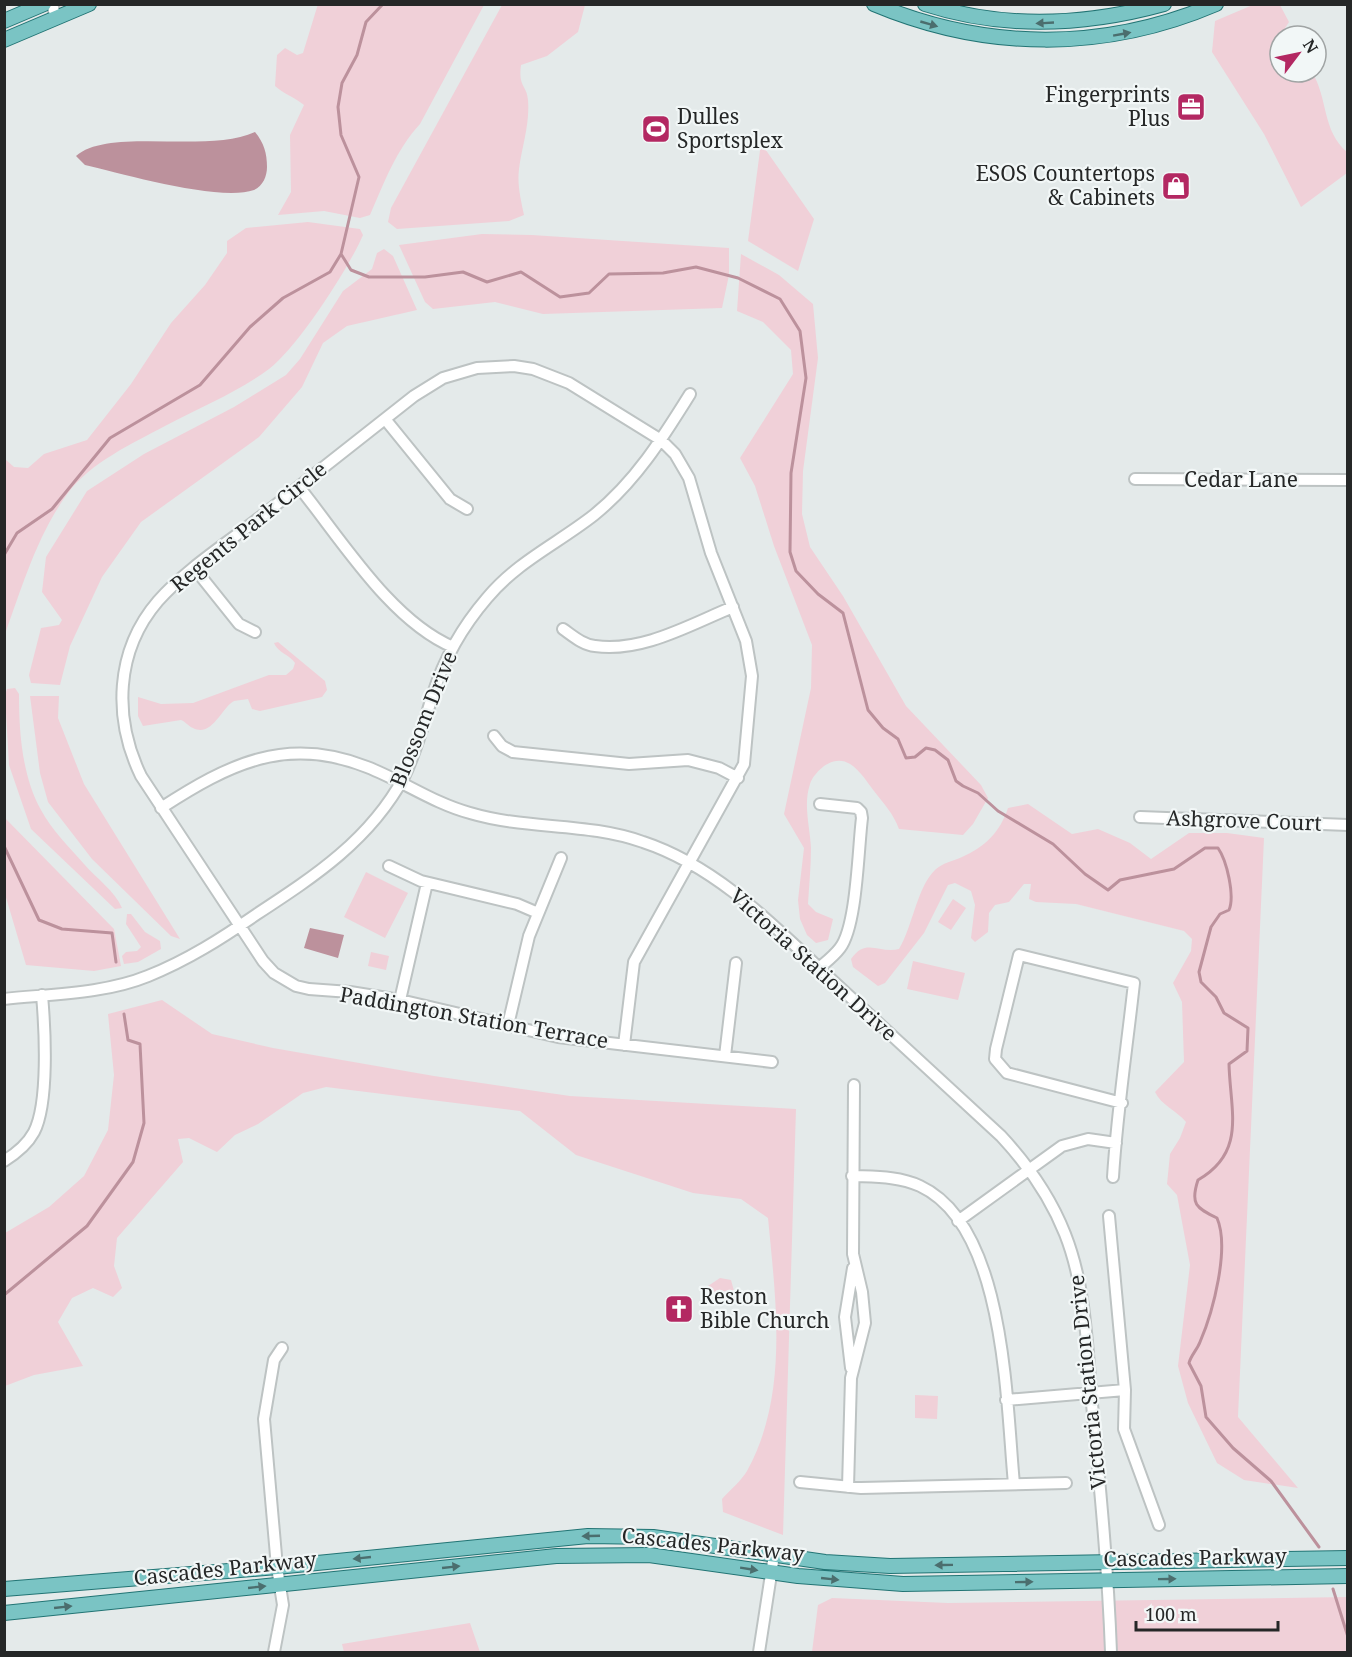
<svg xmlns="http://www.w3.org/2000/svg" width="1352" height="1657" viewBox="0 0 1352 1657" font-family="'Noto Serif',serif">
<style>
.green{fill:#f0d0d8}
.water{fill:#bc919c}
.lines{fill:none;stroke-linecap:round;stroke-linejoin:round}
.stream{stroke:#bc919c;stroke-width:3}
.minor-casing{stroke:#bdc3c3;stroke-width:14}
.major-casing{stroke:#227474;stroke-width:16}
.minor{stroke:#fff;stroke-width:10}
.major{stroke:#7ac4c4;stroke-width:14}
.oneway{fill:#4b6e6e}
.labels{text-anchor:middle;stroke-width:4.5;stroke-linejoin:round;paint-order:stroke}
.poi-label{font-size:21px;fill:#252727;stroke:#f2f7f7;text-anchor:end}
.street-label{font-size:21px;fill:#252727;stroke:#f2f7f7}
</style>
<rect width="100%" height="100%" fill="#e4eaea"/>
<!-- green -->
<path class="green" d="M 318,4 L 484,5 L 420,124 C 396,150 384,183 370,215 L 360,218 L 324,211 L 278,215 L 291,192 L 290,135 L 304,105 C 294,97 284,94 275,86 L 277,55 L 285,48 L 297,55 L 303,53 Z
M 1255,4 L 1280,5 L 1289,22 L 1280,36 L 1280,72 L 1312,72 C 1328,98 1322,131 1347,152 L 1347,173 L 1301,207 L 1264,134 L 1212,52 L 1215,21 Z
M 502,5 L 585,5 L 578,32 L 547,56 L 521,65 C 518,88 527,85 528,100 C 530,124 522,146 519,169 C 517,185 521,200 524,215 L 509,221 L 397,229 L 388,222 L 391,208 Z
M 761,143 L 814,219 L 798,271 L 748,241 Z
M 308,222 L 360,229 L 363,235 C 349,268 297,348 269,369 C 238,392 199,408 165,426 C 133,443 90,463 68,493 C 38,533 22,587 5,634 L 5,459 L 14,467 L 28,468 L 44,454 L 87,440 L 131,384 L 171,323 L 205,285 L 227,253 L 227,241 L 246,228 Z
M 482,234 L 532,235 L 729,248 L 729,275 L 722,308 L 543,314 L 495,302 L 433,309 L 425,302 L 399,245 Z
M 384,249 L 393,256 L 417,310 L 347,326 L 323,343 L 302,387 L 259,437 L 141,522 L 102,577 L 70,646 L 60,685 L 31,683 L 29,675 L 41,628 L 59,625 L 62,620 L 42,592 L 46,557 L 87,491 L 144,454 L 234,407 L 286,375 L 300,359 L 343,291 L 372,269 L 377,253 Z
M 741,254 L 779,275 L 813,304 L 818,358 L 803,471 L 802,514 L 810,547 L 843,596 L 906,706 L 981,785 L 988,798 L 973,824 L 963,835 L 899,829 C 893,813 884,804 874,791 C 861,774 848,750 824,766 C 819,770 812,777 810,784 C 803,805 810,827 811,848 C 811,867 809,886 808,904 L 816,912 L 833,919 L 828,940 L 816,943 L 807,935 L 800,919 L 798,900 L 804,848 L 784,814 L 811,688 L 812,645 L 774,546 L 755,486 L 740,458 L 793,374 L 791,350 L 763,322 L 737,311 Z
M 278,642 L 325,681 L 327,690 L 322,697 L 260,711 L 252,709 L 248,699 C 244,700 238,700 234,701 C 222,707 212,738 193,728 C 188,726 186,722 181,720 L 143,726 L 138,716 L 138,697 L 161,704 L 193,703 L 269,675 L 286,675 L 293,669 L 295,663 C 290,655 277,652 274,643 Z
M 15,688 L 19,694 C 19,732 22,776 41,810 C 51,829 69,847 84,864 C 96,878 115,891 122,908 L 115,909 L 31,829 L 9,765 L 5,695 L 7,689 Z
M 30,696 L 59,696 L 58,718 L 84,784 L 180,939 L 171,936 L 92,859 L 48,802 L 40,773 Z
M 1028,804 L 1072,834 L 1098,829 L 1130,843 L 1151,859 L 1189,833 L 1227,833 L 1264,838 L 1238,1417 L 1298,1488 L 1244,1480 L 1217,1463 L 1188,1403 L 1178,1366 L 1190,1265 L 1177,1195 L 1167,1184 L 1170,1154 L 1180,1138 L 1186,1122 C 1177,1111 1161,1105 1155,1092 L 1184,1062 L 1182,1002 L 1173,983 L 1191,951 L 1192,939 L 1184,931 L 1076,904 L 1036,902 L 1029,899 L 1031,884 L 1024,884 L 1009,902 L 995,905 L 989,913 L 988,932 L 975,942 L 971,938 L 975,905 L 971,891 L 955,883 L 948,885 L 924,933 L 885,983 L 878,986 L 853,967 L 851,959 C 866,937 879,954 899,949 C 913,926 917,886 936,869 C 943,863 953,861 962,857 C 985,847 1000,832 1008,808 Z
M 4,817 L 114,929 L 121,966 L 94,971 L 26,965 L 5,894 Z
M 366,872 L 408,893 L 385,938 L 344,917 Z
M 953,899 L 966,908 L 951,930 L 938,922 Z
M 127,914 L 131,914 L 145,932 L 160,941 L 161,949 L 138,962 L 124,964 L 122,956 L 126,952 L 137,951 L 141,947 L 126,924 Z
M 371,952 L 389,956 L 386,970 L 368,966 Z
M 913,961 L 965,973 L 958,1000 L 907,989 Z
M 162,1000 L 212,1034 L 273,1048 L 434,1076 L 570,1096 L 796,1109 L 783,1535 L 723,1512 L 722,1499 C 730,1490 741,1481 747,1471 C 789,1395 776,1302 768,1218 L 741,1199 L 693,1193 L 576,1155 L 520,1111 L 326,1087 L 303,1093 L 258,1124 L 235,1135 L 217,1152 L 189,1138 L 178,1139 L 183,1162 L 117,1238 L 114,1266 L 122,1288 L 113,1297 L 93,1288 L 72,1298 L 58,1322 L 83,1366 L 34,1375 L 5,1386 L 5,1233 L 49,1207 L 84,1176 L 108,1130 L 114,1075 L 108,1014 Z
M 720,1278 L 731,1280 L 734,1291 L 708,1292 L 708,1286 Z
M 915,1395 L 938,1396 L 937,1419 L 915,1418 Z
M 1347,1597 L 1347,1652 L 812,1652 L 818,1605 L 832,1598 L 948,1603 Z
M 470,1623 L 480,1652 L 344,1652 L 342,1644 Z"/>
<!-- water -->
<path class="water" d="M 255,132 C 264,143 267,153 267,167 C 267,176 263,186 254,190 C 220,202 123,174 85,165 L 76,156 C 109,127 207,154 255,132 Z
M 310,928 L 344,935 L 338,958 L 304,948 Z"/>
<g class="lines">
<!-- stream -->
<path class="stream" d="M 341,254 L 351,270 L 369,277 L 425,277 L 463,272 L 487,282 L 521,272 L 560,297 L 589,293 L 609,274 L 663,273 L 696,267 L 738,278 L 780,299 L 800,331 L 806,378 L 791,473 L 790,552 L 796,571 L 818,594 L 843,613 L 868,710 L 883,728 L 898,739 L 906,758 L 915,757 L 926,748 L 935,750 L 948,760 L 956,781 L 963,786 L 978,793 L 998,811 L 1053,844 L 1085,874 L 1108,890 L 1120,880 L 1174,869 L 1205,848 L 1218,848 C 1227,861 1235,896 1229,910 L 1220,914 L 1211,927 L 1199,972 L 1201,982 L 1216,997 L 1224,1013 L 1248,1028 L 1247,1051 L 1229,1064 C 1230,1110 1247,1152 1198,1180 C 1190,1204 1196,1208 1217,1218 C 1230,1248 1213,1312 1200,1342 C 1197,1350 1191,1355 1189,1363 L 1201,1386 L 1206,1417 L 1233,1448 L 1271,1481 L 1319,1547
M 4,555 L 17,533 L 52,509 L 110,438 L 200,385 L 250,327 L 283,298 L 330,272 L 341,254 L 359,177 L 341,135 L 338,107 L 342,83 L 357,55 L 366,22 L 383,4
M 4,846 L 39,920 L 62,929 L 112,933 L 116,962
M 4,1295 L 87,1226 L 133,1162 L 144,1123 L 140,1044 L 128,1040 L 124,1014
M 1333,1589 L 1348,1637"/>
<!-- minor casing -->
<g class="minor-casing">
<path id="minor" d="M 52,4 L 56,18
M 385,419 L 450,499 L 467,509
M 1135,479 L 1348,480
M 299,487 C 341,539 391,621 453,647
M 195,569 L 239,624 L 255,632
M 563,629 C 573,636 583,645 595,646 C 642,653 691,624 733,607
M 494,736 L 502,746 L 513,752 L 629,764 L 688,760 L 719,768 L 738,778
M 161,808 C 229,764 286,735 367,767 C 403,781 433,803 470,813 C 527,830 587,822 643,842 C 719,867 778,930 835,983 C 891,1034 946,1085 1001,1136 C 1028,1165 1050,1196 1065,1234 C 1086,1287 1087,1347 1092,1404 C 1100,1487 1108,1569 1111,1652
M 1140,817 L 1348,825
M 389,866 L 421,881 L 517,904 L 538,913
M 819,968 C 826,962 834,956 840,948 C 857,926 858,849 862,818 L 861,812 L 857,808 L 820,804
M 4,999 C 51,994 104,994 148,976 C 188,960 222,938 257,914 C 315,876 370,840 404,777 C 417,750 424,722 433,694 C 444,659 463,626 487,598 C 518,561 557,544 594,515 C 635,482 662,439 690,394
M 400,1000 L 427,883
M 508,1025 L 529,936 L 561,858
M 624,1045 L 634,962 L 744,764 L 752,676 L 746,641 L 711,553 L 689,478 L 675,454 L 661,440 L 569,383 L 533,369 L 514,366 L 477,368 L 443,378 L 414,396 C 364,436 313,475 263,515 C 229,542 187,568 158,601 C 115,651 113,718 141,776 L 263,961 L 274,973 L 296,986 L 309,989 L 350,992 L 400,1000 L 558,1037 L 772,1062
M 725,1056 L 736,963
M 4,1161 C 17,1153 27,1145 34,1132 C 49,1103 45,1029 42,995
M 852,1176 C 875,1177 898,1176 920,1186 C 1006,1226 1006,1402 1014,1484
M 1113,1177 C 1117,1112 1127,1047 1134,983 L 1019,955 L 996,1049 L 995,1059 L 1007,1073 L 1122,1103
M 1109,1216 L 1125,1390 L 1124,1429 L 1159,1525
M 958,1221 L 1062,1146 L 1088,1139 L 1116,1143
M 851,1368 L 845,1317 L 853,1268
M 1006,1400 L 1125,1390
M 800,1482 L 861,1488 L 1066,1483
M 848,1487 L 851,1378 L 865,1323 L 862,1292 L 853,1254 L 854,1085
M 274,1652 L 283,1605 L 277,1567 L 264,1419 L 274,1360 L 282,1348
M 759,1652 L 774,1555"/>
</g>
<!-- major casing -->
<g class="major-casing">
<path id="major" d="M 874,4 C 986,51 1104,52 1216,4
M 925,4 C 1005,30 1084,26 1164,4
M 4,21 L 44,4
M 4,40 L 89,4
M 4,1589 L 277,1567 L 588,1536 L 653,1537 L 825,1562 L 890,1566 L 1348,1558
M 4,1613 L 556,1556 L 649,1555 L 798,1576 L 903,1584 L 1348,1576"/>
</g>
<!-- minor -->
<use href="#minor" class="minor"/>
<!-- major -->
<use href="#major" class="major"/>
</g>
<!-- one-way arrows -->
<defs><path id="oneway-solid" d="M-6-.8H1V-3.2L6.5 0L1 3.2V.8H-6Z" transform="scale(1.5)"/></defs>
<g class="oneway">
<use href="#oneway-solid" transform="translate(1045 23) rotate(177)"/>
<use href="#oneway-solid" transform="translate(929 24) rotate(16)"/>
<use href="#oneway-solid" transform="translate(1122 34) rotate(-10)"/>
<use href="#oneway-solid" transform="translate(591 1536) rotate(178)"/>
<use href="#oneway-solid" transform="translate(362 1558) rotate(174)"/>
<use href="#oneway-solid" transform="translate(944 1565) rotate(179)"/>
<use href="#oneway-solid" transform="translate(451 1567) rotate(-6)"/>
<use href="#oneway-solid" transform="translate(749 1569) rotate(9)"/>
<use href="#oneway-solid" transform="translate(830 1579) rotate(6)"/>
<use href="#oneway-solid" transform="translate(1167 1579) rotate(-1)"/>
<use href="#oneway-solid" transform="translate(1024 1582) rotate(-1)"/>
<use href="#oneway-solid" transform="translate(257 1587) rotate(-6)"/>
<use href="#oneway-solid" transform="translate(63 1607) rotate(-6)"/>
</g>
<!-- icons -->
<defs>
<g id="office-square" transform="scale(1.5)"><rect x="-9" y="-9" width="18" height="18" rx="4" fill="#b32862" stroke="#f2f7f7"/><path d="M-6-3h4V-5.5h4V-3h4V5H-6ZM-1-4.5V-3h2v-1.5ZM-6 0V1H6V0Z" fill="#fff"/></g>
<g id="stadium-square" transform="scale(1.5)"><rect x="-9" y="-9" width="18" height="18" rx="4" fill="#b32862" stroke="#f2f7f7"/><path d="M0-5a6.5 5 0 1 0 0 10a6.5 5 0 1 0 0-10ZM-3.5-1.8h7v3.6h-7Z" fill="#fff"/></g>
<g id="shop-square" transform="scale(1.5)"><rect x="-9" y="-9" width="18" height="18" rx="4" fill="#b32862" stroke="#f2f7f7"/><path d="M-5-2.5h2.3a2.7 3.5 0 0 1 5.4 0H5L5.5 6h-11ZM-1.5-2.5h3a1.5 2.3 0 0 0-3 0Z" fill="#fff"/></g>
<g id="church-square" transform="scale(1.5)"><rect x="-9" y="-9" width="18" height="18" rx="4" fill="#b32862" stroke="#f2f7f7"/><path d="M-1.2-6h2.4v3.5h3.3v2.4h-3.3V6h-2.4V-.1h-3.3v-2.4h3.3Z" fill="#fff"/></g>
</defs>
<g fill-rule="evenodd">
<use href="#office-square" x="1191" y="107"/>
<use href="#stadium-square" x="656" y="129"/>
<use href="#shop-square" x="1176" y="186"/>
<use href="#church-square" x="679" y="1309"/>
</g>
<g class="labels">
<!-- poi labels -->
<g class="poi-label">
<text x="1170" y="102">Fingerprints<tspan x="1170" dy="24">Plus</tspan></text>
<text x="677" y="124" text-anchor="start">Dulles<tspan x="677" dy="24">Sportsplex</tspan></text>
<text x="1155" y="181">ESOS Countertops<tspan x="1155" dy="24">&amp; Cabinets</tspan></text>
<text x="700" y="1304" text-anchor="start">Reston<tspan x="700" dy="24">Bible Church</tspan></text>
</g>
<!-- street labels -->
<g class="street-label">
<text x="1241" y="487">Cedar Lane</text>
<text transform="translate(249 527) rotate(-39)" y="7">Regents Park Circle</text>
<text transform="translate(424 719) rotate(-68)" y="7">Blossom Drive</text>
<text transform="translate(1244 821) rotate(2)" y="7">Ashgrove Court</text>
<text transform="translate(813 965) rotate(42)" y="7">Victoria Station Drive</text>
<text transform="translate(474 1018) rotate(10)" y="7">Paddington Station Terrace</text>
<text transform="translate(1088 1382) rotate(-96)" y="7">Victoria Station Drive</text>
<text transform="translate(713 1545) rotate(6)" y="7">Cascades Parkway</text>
<text transform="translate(1195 1558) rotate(-1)" y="7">Cascades Parkway</text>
<text transform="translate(225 1569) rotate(-6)" y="7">Cascades Parkway</text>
</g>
</g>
<!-- border -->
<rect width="1352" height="1657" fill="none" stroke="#252727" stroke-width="12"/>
<!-- north arrow -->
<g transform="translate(1298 54) rotate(58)"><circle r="28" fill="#f2f7f7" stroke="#a0a4a4" stroke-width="1.5"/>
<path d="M0-4.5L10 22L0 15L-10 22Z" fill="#b32862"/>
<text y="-9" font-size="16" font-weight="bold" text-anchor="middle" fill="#252727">N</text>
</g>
<!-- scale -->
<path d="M1136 1621v9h142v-9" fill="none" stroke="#252727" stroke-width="3"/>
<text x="1145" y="1621" font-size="18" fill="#252727" stroke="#f2f7f7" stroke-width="4.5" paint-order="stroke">100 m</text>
</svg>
